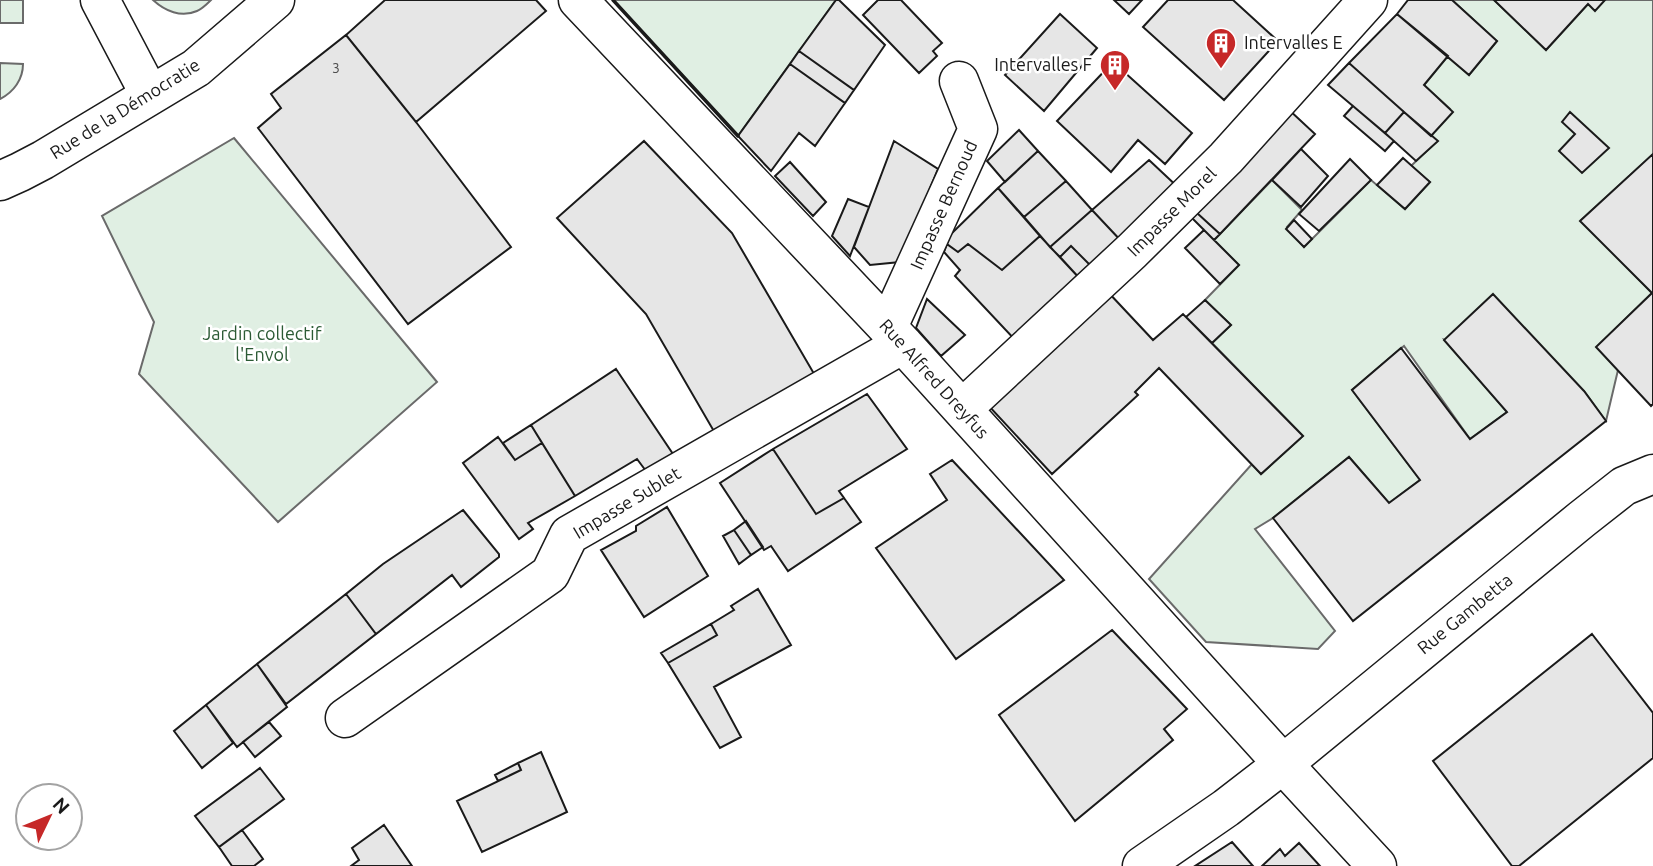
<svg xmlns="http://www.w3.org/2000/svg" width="1653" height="866" viewBox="0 0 1653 866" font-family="Ubuntu,sans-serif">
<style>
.green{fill:#e0efe3;stroke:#6a6a6a;stroke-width:2}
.building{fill:#e6e6e6;stroke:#1a1a1a;stroke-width:2}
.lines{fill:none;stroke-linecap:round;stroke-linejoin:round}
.street-casing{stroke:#1a1a1a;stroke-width:41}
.secondary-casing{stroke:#1a1a1a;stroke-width:41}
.street{stroke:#fff;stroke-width:38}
.secondary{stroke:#fff;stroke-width:38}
.wall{stroke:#1a1a1a;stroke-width:3.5}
.labels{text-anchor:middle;stroke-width:5;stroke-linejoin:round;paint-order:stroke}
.number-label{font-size:14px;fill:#4d4d4d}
.poi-label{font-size:18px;fill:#1a1a1a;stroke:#fff;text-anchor:start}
.street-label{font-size:18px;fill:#1a1a1a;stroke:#fff}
.park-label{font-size:18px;fill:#2b5a34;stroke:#fff}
</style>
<rect width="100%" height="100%" fill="#fff"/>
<!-- green -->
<path class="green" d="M 0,0 L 23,0 L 23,23 L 0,23 Z
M 153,0 L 211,0 C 207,4 202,9 197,11 C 181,18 165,11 153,0 Z
M 613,0 L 836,0 L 738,136 Z
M 1452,0 L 1494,0 L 1546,50 L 1588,4 L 1605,0 L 1653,0 L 1653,154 L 1581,220 L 1652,293 L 1597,347 L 1618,370 L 1606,421 L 1584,391 L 1445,340 L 1507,412 L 1470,439 L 1404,346 L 1352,390 L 1420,480 L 1389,503 L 1349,457 L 1273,518 L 1255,529 L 1335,631 L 1318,649 L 1206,642 L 1149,579 L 1252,464 L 1261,474 L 1303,436 L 1212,343 L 1231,325 L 1205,300 L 1239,265 L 1214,240 L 1272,180 L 1302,210 L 1287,227 L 1304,247 L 1371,180 L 1405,209 L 1430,182 L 1411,166 L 1437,141 L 1431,136 L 1450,109 L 1424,85 L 1448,56 L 1469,75 L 1497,41 Z
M 0,63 L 23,64 C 23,79 14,92 0,99 Z
M 234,138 L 437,382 L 278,522 L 139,374 L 154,322 L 102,216 Z"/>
<!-- building -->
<path class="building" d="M 385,0 L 536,0 L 546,11 L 416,122 L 346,35 Z
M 836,0 L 839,0 L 885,45 L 854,90 L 799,51 Z
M 878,0 L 901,0 L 942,43 L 933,51 L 937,56 L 919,73 L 863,15 Z
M 1114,0 L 1142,0 L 1129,14 Z
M 1168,0 L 1233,0 L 1278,41 L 1224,100 L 1143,27 Z
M 1408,0 L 1452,0 L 1497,41 L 1469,75 L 1397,14 Z
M 1494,0 L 1605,0 L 1595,11 L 1588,4 L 1546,50 Z
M 1060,14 L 1097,48 L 1044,111 L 1005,75 Z
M 1397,14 L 1448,56 L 1424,85 L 1453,112 L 1431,136 L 1349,63 Z
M 346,35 L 416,122 L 511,247 L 408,324 L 258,128 L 281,108 L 271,94 Z
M 799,51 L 854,90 L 845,103 L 790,64 Z
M 1113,62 L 1192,133 L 1165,164 L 1138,140 L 1111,172 L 1057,121 Z
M 1349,63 L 1404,112 L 1385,133 L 1328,85 Z
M 790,64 L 845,103 L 815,146 L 799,133 L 771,171 L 738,136 Z
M 1353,106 L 1394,141 L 1385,151 L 1344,116 Z
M 1287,108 L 1315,134 L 1220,234 L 1185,202 Z
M 1404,112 L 1438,141 L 1416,161 L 1385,133 Z
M 1570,112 L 1609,148 L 1582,173 L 1559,151 L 1575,134 L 1562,122 Z
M 1019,130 L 1038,151 L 1005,182 L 987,161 Z
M 644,141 L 732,233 L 820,384 L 719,440 L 646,314 L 557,218 Z
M 894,141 L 938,169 L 900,262 L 870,265 L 854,247 Z
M 1301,149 L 1328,176 L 1301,207 L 1272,180 Z
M 1038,151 L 1066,181 L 1024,217 L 998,188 Z
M 1653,154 L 1653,404 L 1651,406 L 1596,347 L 1652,293 L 1580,221 Z
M 1403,158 L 1430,182 L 1405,209 L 1377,185 Z
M 1350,159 L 1371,180 L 1319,231 L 1299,214 Z
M 1149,160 L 1182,191 L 1124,244 L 1092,210 Z
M 790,162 L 826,202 L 813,216 L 775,176 Z
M 1066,181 L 1092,210 L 1050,247 L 1024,217 Z
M 998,188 L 1040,236 L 1002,270 L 968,244 L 958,252 L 947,244 L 950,235 Z
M 848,199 L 869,207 L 850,256 L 832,236 Z
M 1185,202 L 1220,234 L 1214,240 L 1181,207 Z
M 1092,210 L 1124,244 L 1094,269 L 1071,246 L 1060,257 L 1050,247 Z
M 1294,220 L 1312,239 L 1304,247 L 1286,229 Z
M 1204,230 L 1239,265 L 1220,284 L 1185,248 Z
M 1040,236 L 1082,281 L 1019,344 L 955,276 L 960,270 L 944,252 L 947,244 L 958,252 L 968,244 L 1002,270 Z
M 1071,246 L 1094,269 L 1082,281 L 1060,257 Z
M 1107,291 L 1153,340 L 1183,314 L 1303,436 L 1261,474 L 1159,368 L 1135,392 L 1138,395 L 1052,474 L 987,404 Z
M 1493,294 L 1584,391 L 1606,421 L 1353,621 L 1273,518 L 1349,457 L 1389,503 L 1420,480 L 1352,390 L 1401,348 L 1470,439 L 1507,412 L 1444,340 Z
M 927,299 L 965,335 L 941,356 L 916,328 Z
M 1205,300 L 1231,325 L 1212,343 L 1186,317 Z
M 616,369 L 681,466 L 655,483 L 637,459 L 575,496 L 531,425 Z
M 867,394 L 907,449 L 839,491 L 844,498 L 816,514 L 773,449 Z
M 531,425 L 542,443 L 515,460 L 503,443 Z
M 498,437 L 515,460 L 542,443 L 575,496 L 528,523 L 533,529 L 519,539 L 463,463 Z
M 773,449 L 816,514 L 844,498 L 861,522 L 788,571 L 771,546 L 764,550 L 720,483 Z
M 952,460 L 1064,580 L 956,659 L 876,548 L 947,500 L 930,474 Z
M 667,507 L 708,576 L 644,617 L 601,550 L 636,531 L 636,526 Z
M 463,510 L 499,554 L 499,557 L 461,587 L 452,575 L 376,634 L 346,594 L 383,564 Z
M 746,521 L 763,547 L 751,555 L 734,530 Z
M 734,530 L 751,555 L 739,564 L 723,536 Z
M 758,589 L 791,645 L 714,687 L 741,737 L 720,748 L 668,663 L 717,635 L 711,624 L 734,610 L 731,606 Z
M 346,594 L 376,634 L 286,704 L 257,664 Z
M 711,624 L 717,635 L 668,663 L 661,653 Z
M 1112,630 L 1187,709 L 1164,729 L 1173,740 L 1075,821 L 999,715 Z
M 1592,634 L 1653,713 L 1653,758 L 1519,866 L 1512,866 L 1433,761 Z
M 257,664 L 287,707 L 237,747 L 206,705 Z
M 206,705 L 233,743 L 202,768 L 174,731 Z
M 269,722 L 281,736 L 255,757 L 243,742 Z
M 541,752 L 567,812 L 482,852 L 457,801 L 521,770 L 518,763 Z
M 518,763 L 521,770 L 498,781 L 495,775 Z
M 260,768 L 284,799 L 219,847 L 195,816 Z
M 384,825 L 412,866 L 351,866 L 359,860 L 352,848 Z
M 242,830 L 263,859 L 254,866 L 232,866 L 219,847 Z
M 1232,842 L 1253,866 L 1195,866 Z
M 1299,843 L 1320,866 L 1262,866 L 1280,849 L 1285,856 Z"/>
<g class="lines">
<!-- street casing -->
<g class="street-casing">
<path id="street" d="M 100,0 L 150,95
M 578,0 L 903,344 L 1283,764 L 1226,808 L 1142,866
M 0,181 L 20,172 L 43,160 L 196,68 L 275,0
M 888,327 L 978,129 L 959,81
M 962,409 L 1132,251 L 1226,158 L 1368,0
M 345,718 L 550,574 L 569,535 L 903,344"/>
</g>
<!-- secondary casing -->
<g class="secondary-casing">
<path id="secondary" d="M 1377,866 L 1283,764 L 1582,519 L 1624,486 L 1653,474"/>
</g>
<!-- street -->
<use href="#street" class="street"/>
<!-- secondary -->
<use href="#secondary" class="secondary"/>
<!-- wall -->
<path class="wall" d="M 613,0 L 738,136"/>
</g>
<!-- icons -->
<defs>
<g id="building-pin" transform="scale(1.575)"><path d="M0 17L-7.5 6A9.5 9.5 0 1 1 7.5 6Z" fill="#c62828" stroke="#fff"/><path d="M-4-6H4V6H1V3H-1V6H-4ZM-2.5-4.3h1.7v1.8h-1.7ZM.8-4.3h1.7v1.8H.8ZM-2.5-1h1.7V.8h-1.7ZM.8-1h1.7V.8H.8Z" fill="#fff"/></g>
</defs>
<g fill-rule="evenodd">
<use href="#building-pin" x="1221" y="43"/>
<use href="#building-pin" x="1115" y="65"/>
</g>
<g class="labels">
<!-- number labels -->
<g class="number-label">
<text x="336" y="73">3</text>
</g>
<!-- poi labels -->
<g class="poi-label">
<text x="1244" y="49">Intervalles E</text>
<text x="1092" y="71" text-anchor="end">Intervalles F</text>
</g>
<!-- street labels -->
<g class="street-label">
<text transform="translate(125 109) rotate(-32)" y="6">Rue de la Démocratie</text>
<text transform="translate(944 205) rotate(-66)" y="6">Impasse Bernoud</text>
<text transform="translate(1172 212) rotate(-45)" y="6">Impasse Morel</text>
<text transform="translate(934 379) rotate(48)" y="6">Rue Alfred Dreyfus</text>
<text transform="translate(627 503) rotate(-31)" y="6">Impasse Sublet</text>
<text transform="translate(1465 614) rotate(-39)" y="6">Rue Gambetta</text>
</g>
<!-- park labels -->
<g class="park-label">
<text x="262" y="340">Jardin collectif<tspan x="262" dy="21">l'Envol</tspan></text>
</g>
</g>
<!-- north arrow -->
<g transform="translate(49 817) rotate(47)"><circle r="33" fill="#ffffff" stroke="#a3a3a3" stroke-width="2"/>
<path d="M0-5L12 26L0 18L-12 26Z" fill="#c62828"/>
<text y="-10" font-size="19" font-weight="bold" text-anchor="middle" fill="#1a1a1a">N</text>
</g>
</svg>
